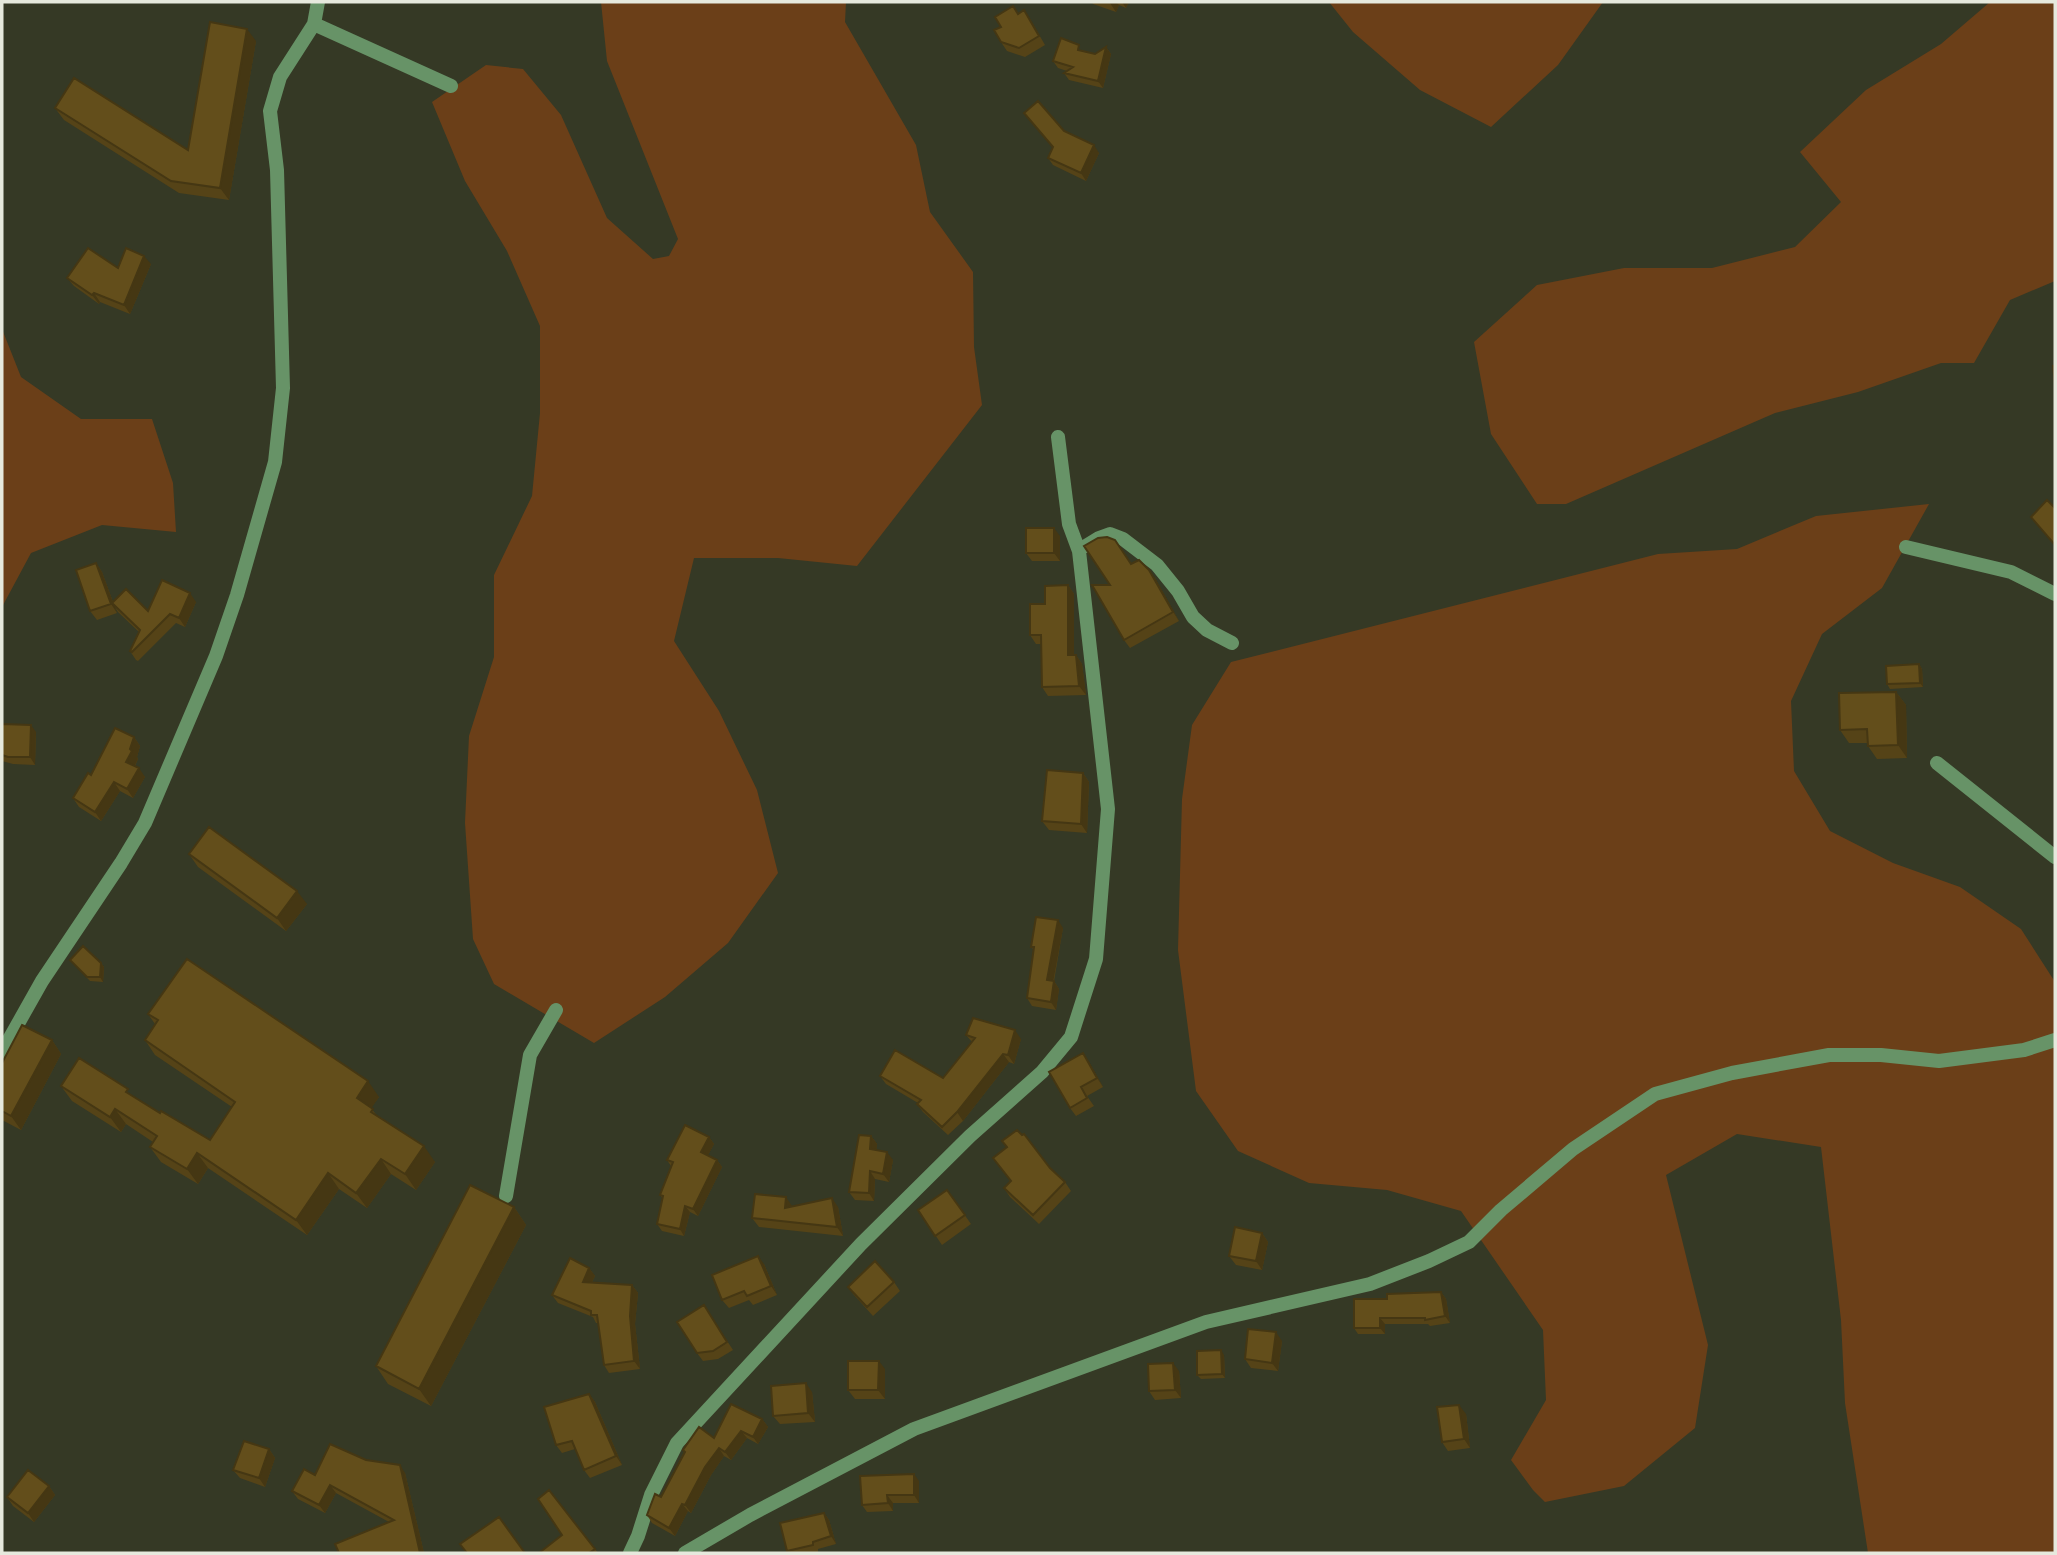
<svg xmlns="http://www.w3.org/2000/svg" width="2057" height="1555" viewBox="0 0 2057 1555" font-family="'Noto Serif',serif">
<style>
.green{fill:#6b3f18}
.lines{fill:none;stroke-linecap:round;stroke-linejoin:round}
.minor{stroke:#679367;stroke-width:14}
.wall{fill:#554317}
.shaded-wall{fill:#453713}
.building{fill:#634e1b;stroke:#453713;stroke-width:2}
</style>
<rect width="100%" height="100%" fill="#353925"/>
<!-- green -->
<path class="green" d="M 601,2 L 846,2 L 845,22 L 916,145 L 930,212 L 973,272 L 974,347 L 982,405 L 857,566 L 778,558 L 694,558 L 674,641 L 719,711 L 757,790 L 778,873 L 728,943 L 665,997 L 594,1043 L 494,984 L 473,939 L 465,823 L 469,736 L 494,657 L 494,575 L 532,496 L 540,413 L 540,326 L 507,251 L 465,181 L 432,102 L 486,65 L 523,69 L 561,115 L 607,218 L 653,259 L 669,256 L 678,239 L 607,61 Z
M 1329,2 L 1603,2 L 1558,65 L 1491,127 L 1420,90 L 1353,32 Z
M 1990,2 L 2055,2 L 2055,281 L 2010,300 L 1974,363 L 1941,363 L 1858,392 L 1775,413 L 1566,504 L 1537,504 L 1491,434 L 1474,342 L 1537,285 L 1624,268 L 1712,268 L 1795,247 L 1841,202 L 1800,152 L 1866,90 L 1941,44 Z
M 2,329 L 21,377 L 81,419 L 152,419 L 173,483 L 176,532 L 102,525 L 31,553 L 2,607 Z
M 1929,504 L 1882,588 L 1822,634 L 1791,701 L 1794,771 L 1830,831 L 1893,863 L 1960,887 L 2021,929 L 2055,982 L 2055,1553 L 1868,1553 L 1845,1403 L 1841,1320 L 1821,1147 L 1737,1134 L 1666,1175 L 1708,1345 L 1695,1428 L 1624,1486 L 1545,1502 L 1533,1490 L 1511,1460 L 1546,1400 L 1543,1330 L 1461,1211 L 1387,1190 L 1309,1183 L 1238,1151 L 1196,1091 L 1178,950 L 1182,799 L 1192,725 L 1231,662 L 1658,554 L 1737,549 L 1816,516 Z"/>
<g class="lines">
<!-- minor -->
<path class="minor" d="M 314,24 L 451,86
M 1086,546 L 1099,538 L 1110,534 L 1123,539 L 1157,565 L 1178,591 L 1193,617 L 1207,630 L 1232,643
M 1906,547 L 2011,572 L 2055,594
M 1937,763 L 2055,857
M 2,1052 L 42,981 L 121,863 L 145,823 L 216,656 L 237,595 L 275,462 L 283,388 L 277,170 L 270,111 L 280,77 L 314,24 L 318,2
M 506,1196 L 530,1055 L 556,1010
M 630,1553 L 638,1536 L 651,1495 L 677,1443 L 861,1244 L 970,1136 L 1042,1072 L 1071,1037 L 1096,959 L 1108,809 L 1079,551 L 1069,524 L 1058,437
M 685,1553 L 750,1515 L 914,1429 L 1206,1322 L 1370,1284 L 1429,1261 L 1469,1242 L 1501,1210 L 1573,1149 L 1655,1094 L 1732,1073 L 1829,1055 L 1881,1055 L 1939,1061 L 2024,1050 L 2055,1040"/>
</g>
<!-- wall -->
<path class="wall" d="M 1092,2 L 1129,2 L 1126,8 L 1119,5 L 1116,12 L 1093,4 Z
M 1018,14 L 1030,19 L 1045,45 L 1025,57 L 1007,51 L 1001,42 L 1001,27 Z
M 256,41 L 229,200 L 179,193 L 64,120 L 55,108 L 188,150 Z
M 1106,47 L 1111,54 L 1103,88 L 1069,80 L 1064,73 L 1067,71 L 1058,68 L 1053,61 L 1084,51 L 1095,54 Z
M 1024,113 L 1064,131 L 1099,153 L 1086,181 L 1053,165 L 1048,158 L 1053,148 Z
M 151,264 L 130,314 L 100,302 L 99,304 L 74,286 L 67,278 L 118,268 Z
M 1060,536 L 1060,561 L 1032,561 L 1026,553 Z
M 96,563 L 102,572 L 113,602 L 148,611 L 196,602 L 185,627 L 176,623 L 138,661 L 136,660 L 130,651 L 139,632 L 118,612 L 114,606 L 117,613 L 97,620 L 90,611 Z
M 1131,564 L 1155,578 L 1179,621 L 1130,648 L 1124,640 L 1110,585 Z
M 1068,585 L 1074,594 L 1074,655 L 1076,655 L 1082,664 L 1086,695 L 1048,696 L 1042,687 L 1041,644 L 1036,644 L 1030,635 L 1045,604 Z
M 1919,664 L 1922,669 L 1923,687 L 1890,689 L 1887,684 Z
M 1896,692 L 1906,705 L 1907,758 L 1877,759 L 1868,746 L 1868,743 L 1849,743 L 1840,730 Z
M 2,724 L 36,732 L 35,765 L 13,764 L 2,761 Z
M 134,737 L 140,746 L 137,757 L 138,759 L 135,766 L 145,777 L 133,798 L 120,791 L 101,821 L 79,807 L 73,798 L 91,775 Z
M 1083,773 L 1089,782 L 1087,833 L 1049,830 L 1042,821 Z
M 189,854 L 307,904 L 286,931 L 198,867 Z
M 1063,928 L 1054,981 L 1059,989 L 1056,1010 L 1032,1006 L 1027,998 L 1034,950 L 1031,947 Z
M 70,960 L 101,963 L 104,967 L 103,982 L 90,981 Z
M 148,1014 L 379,1097 L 371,1108 L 378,1117 L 435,1162 L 416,1190 L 391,1174 L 367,1208 L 339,1189 L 307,1235 L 208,1168 L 198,1184 L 161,1162 L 150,1147 L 153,1142 L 126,1124 L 121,1132 L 72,1101 L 61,1086 L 133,1096 L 160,1113 L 210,1140 L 232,1107 L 155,1055 L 145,1040 L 155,1024 Z
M 966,1035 L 1021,1039 L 1014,1064 L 1009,1062 L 963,1121 L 948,1135 L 923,1112 L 917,1104 L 918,1103 L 886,1084 L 880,1076 L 943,1078 L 972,1042 Z
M 52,1040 L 61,1054 L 21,1130 L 2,1120 L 2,1063 Z
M 1089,1062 L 1103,1087 L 1087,1096 L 1094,1106 L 1076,1116 L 1070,1108 Z
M 871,1136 L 877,1144 L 876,1150 L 893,1160 L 889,1182 L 875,1179 L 874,1201 L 855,1200 L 849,1192 Z
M 709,1137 L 714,1144 L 708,1155 L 717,1160 L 722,1167 L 698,1216 L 690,1212 L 684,1236 L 662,1231 L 657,1224 L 663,1199 L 660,1195 L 671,1166 L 667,1160 Z
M 993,1158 L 1050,1168 L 1065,1182 L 1071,1191 L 1039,1224 L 1010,1197 L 1004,1188 L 1010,1181 Z
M 947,1190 L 971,1224 L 942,1245 L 918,1210 Z
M 792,1206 L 838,1207 L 843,1236 L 759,1227 L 752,1218 Z
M 514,1207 L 526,1225 L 431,1406 L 388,1384 L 376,1366 Z
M 1262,1233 L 1268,1242 L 1262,1270 L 1236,1265 L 1229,1256 Z
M 764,1264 L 777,1295 L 753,1305 L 749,1300 L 729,1308 L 722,1300 Z
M 589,1268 L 595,1276 L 592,1282 L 632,1285 L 638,1293 L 635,1324 L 640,1369 L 609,1373 L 604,1365 L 598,1323 L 596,1323 L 593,1317 L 558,1303 L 552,1295 Z
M 894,1282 L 900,1291 L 873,1316 L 854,1295 L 848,1287 Z
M 1441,1292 L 1446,1299 L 1450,1323 L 1430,1326 L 1428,1324 L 1385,1324 L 1385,1334 L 1358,1334 L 1354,1328 L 1387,1299 Z
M 709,1313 L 733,1350 L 718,1359 L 703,1361 L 697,1353 Z
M 1282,1341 L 1278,1371 L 1251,1368 L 1245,1359 Z
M 1224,1355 L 1225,1378 L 1201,1379 L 1197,1375 Z
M 885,1369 L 885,1399 L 855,1399 L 848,1390 Z
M 1179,1371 L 1181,1398 L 1155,1400 L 1149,1391 Z
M 812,1392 L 815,1422 L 780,1424 L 773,1416 Z
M 589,1394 L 595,1402 L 622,1465 L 590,1478 L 584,1470 L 575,1449 L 562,1453 L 556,1445 Z
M 1466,1414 L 1470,1448 L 1448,1451 L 1442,1442 Z
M 762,1419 L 768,1427 L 758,1444 L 747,1438 L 731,1460 L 724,1456 L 711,1475 L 691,1513 L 688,1511 L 675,1536 L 652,1523 L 647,1515 L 661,1497 L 684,1452 L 683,1450 Z
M 269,1449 L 275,1458 L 265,1487 L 240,1478 L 233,1470 Z
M 366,1460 L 405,1473 L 424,1553 L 339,1553 L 389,1522 L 336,1493 L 325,1513 L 298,1499 L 292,1491 L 315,1475 Z
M 919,1481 L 919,1503 L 893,1503 L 893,1511 L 867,1512 L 862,1505 Z
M 49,1486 L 55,1495 L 34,1522 L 13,1506 L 7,1497 Z
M 549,1490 L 598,1553 L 539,1553 L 562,1535 Z
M 824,1513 L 829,1520 L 836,1544 L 818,1549 L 818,1552 L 812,1553 L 789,1553 L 787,1551 Z"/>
<!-- shaded-wall -->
<path class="shaded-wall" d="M 1110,2 L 1116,2 L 1119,5 L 1116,12 L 1110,3 Z
M 1122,2 L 1129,2 L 1126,8 Z
M 247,29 L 256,41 L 229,200 L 220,188 Z
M 1106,47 L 1111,54 L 1103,88 L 1098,81 Z
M 1094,145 L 1099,153 L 1086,181 L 1081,173 Z
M 144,256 L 151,264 L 130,314 L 124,305 Z
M 94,293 L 100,302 L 99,304 L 92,295 Z
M 1054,528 L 1060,536 L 1060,561 L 1054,553 Z
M 96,563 L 102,572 L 117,613 L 111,604 Z
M 1149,570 L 1155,578 L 1179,621 L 1173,612 Z
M 1068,585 L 1074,594 L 1074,664 L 1068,655 Z
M 190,593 L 196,602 L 185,627 L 179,618 Z
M 1076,655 L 1082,664 L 1086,695 L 1079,686 Z
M 1919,664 L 1922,669 L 1923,687 L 1920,683 Z
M 1896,692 L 1906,705 L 1907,758 L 1898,745 Z
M 31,725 L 36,732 L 35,765 L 30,757 Z
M 134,737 L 140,746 L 137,757 L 138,759 L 132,771 L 126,762 Z
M 139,768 L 145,777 L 133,798 L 127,789 Z
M 1083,773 L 1089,782 L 1087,833 L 1081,824 Z
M 114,782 L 120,791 L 101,821 L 95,812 Z
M 297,891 L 307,904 L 286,931 L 277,918 Z
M 1058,920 L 1063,928 L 1052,988 L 1047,980 Z
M 101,963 L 104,967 L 103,982 L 100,977 Z
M 1054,981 L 1059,989 L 1056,1010 L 1051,1002 Z
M 1015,1030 L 1021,1039 L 1014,1064 L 1008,1055 Z
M 52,1040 L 61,1054 L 21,1130 L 11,1116 Z
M 1083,1053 L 1089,1062 L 1103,1087 L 1097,1078 Z
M 1003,1054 L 1009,1062 L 963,1121 L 957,1112 Z
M 368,1081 L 379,1097 L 368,1113 L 357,1098 Z
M 115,1109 L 126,1124 L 121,1132 L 110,1117 Z
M 871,1136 L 877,1144 L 876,1157 L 870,1149 Z
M 709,1137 L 714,1144 L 706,1159 L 701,1152 Z
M 424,1146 L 435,1162 L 416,1190 L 405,1174 Z
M 887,1152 L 893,1160 L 889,1182 L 883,1174 Z
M 197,1153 L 208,1168 L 198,1184 L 187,1169 Z
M 381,1159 L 391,1174 L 367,1208 L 356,1193 Z
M 717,1160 L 722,1167 L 698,1216 L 693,1209 Z
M 870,1171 L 875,1179 L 874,1201 L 869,1193 Z
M 328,1173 L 339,1189 L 307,1235 L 296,1220 Z
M 786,1197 L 792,1206 L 791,1217 L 785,1208 Z
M 832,1198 L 838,1207 L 843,1236 L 837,1227 Z
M 685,1206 L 690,1212 L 684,1236 L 680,1229 Z
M 514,1207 L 526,1225 L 431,1406 L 419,1389 Z
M 1262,1233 L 1268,1242 L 1262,1270 L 1256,1261 Z
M 758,1256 L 764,1264 L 777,1295 L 771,1286 Z
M 589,1268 L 595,1276 L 588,1290 L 583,1282 Z
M 632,1285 L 638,1293 L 635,1324 L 640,1369 L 634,1361 L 630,1316 Z
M 1441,1292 L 1446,1299 L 1450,1323 L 1445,1316 Z
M 1380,1318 L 1385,1324 L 1385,1334 L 1380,1328 Z
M 1276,1332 L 1282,1341 L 1278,1371 L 1272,1363 Z
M 1221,1350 L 1224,1355 L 1225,1378 L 1222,1374 Z
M 879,1361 L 885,1369 L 885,1399 L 878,1390 Z
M 1173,1363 L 1179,1371 L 1181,1398 L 1175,1390 Z
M 806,1383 L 812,1392 L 815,1422 L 808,1413 Z
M 589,1394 L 595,1402 L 622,1465 L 616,1456 Z
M 1459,1405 L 1466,1414 L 1470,1448 L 1464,1439 Z
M 762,1419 L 768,1427 L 758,1444 L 753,1437 Z
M 741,1431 L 747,1438 L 731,1460 L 725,1452 Z
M 719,1448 L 724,1456 L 711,1475 L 691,1513 L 685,1505 L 705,1467 Z
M 269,1449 L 275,1458 L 265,1487 L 259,1478 Z
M 400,1465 L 405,1473 L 424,1553 L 420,1553 Z
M 914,1474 L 919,1481 L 919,1503 L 914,1495 Z
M 330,1485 L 336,1493 L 325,1513 L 319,1505 Z
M 49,1486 L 55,1495 L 34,1522 L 28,1513 Z
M 887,1495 L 893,1503 L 893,1511 L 888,1503 Z
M 682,1504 L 688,1511 L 675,1536 L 669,1528 Z
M 824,1513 L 829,1520 L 836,1544 L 831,1536 Z"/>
<!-- building -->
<path class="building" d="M 1013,6 L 1018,14 L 1024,10 L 1039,36 L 1019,48 L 1001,42 L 994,30 L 1001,27 L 995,17 Z
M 210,22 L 247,29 L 220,188 L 171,181 L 55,108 L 74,78 L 188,150 Z
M 1061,38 L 1079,45 L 1078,50 L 1095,54 L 1106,47 L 1098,81 L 1064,73 L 1073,67 L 1053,61 Z
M 1038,101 L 1064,131 L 1094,145 L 1081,173 L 1048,158 L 1053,147 L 1024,113 Z
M 88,248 L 118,268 L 126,248 L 144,256 L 124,305 L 94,293 L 92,295 L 67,278 Z
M 2053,366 L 2055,366 L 2055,384 Z
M 2047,500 L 2055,508 L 2055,545 L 2031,517 Z
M 1026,528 L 1054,528 L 1054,553 L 1026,553 Z
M 1107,537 L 1115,540 L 1131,564 L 1139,560 L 1149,570 L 1173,612 L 1124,640 L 1092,585 L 1110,585 L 1084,546 L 1098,538 Z
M 96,563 L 111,604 L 90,611 L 76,570 Z
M 162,580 L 190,593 L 179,618 L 170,614 L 132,652 L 130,651 L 140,630 L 112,603 L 126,589 L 148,611 Z
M 1068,585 L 1068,655 L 1076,655 L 1079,686 L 1042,687 L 1041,635 L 1030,635 L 1030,604 L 1045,604 L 1045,586 Z
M 1919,664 L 1920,683 L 1887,684 L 1886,666 Z
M 1896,692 L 1898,745 L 1868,746 L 1867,729 L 1840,730 L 1839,693 Z
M 2,724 L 31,725 L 30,757 L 8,757 L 2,755 Z
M 115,728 L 134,737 L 130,749 L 132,751 L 126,762 L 139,768 L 127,789 L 114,782 L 95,812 L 73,798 L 88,773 L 91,775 Z
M 1047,770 L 1083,773 L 1081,824 L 1042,821 Z
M 209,827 L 297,891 L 277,918 L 189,854 Z
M 1036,917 L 1058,920 L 1047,980 L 1054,981 L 1051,1002 L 1027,998 L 1034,947 L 1031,947 Z
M 83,946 L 101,963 L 100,977 L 87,977 L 70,960 Z
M 187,959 L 368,1081 L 357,1098 L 373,1109 L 371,1112 L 424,1146 L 405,1174 L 381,1159 L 356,1193 L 328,1173 L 296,1220 L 197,1153 L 187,1169 L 150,1147 L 157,1136 L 115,1109 L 110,1117 L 61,1086 L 79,1058 L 128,1089 L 126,1092 L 160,1113 L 161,1111 L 210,1140 L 235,1102 L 145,1040 L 158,1020 L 148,1014 Z
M 973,1018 L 1015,1030 L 1008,1055 L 1003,1054 L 957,1112 L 942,1127 L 917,1104 L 921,1100 L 880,1076 L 895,1050 L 943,1078 L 975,1038 L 966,1035 Z
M 22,1025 L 52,1040 L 11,1116 L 2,1111 L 2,1063 Z
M 1083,1053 L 1097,1078 L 1081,1087 L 1087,1098 L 1070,1108 L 1049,1072 Z
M 685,1125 L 709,1137 L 701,1152 L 717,1160 L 693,1209 L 685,1206 L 680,1229 L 657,1224 L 663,1196 L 660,1195 L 673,1162 L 667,1160 Z
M 1017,1130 L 1022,1135 L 1024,1134 L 1050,1168 L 1065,1182 L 1033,1215 L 1004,1188 L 1011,1181 L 993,1158 L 1007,1147 L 1002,1141 Z
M 859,1135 L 871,1136 L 870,1149 L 887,1152 L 883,1174 L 870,1171 L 869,1193 L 849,1192 Z
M 470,1185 L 514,1207 L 419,1389 L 376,1366 Z
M 947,1190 L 965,1215 L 935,1236 L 918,1210 Z
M 755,1194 L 786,1197 L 785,1208 L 832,1198 L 837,1227 L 752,1218 Z
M 1235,1227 L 1262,1233 L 1256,1261 L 1229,1256 Z
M 758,1256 L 771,1286 L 747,1296 L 744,1291 L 722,1300 L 712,1275 Z
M 570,1258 L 589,1268 L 583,1282 L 632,1285 L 630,1316 L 634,1361 L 604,1365 L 597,1315 L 591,1315 L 591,1311 L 552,1295 Z
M 875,1261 L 894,1282 L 867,1307 L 848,1287 Z
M 1441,1292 L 1445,1316 L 1425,1320 L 1425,1318 L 1380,1318 L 1380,1328 L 1354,1328 L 1354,1299 L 1387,1299 L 1387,1294 Z
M 704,1305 L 727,1342 L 713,1351 L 697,1353 L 677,1322 Z
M 1248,1329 L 1276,1332 L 1272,1363 L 1245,1359 Z
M 1221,1350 L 1222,1374 L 1197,1375 L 1197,1351 Z
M 848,1361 L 879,1361 L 878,1390 L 848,1390 Z
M 1173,1363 L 1175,1390 L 1149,1391 L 1148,1364 Z
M 806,1383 L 808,1413 L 773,1416 L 771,1386 Z
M 589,1394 L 616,1456 L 584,1470 L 572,1441 L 556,1445 L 544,1407 Z
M 731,1404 L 762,1419 L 753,1437 L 741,1431 L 725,1452 L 719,1448 L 705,1467 L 685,1505 L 682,1504 L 669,1528 L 647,1515 L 655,1494 L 661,1497 L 685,1452 L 683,1450 L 699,1427 L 714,1438 Z
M 1459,1405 L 1464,1439 L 1442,1442 L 1437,1407 Z
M 244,1441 L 269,1449 L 259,1478 L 233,1470 Z
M 330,1444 L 366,1460 L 400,1465 L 420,1553 L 339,1553 L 335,1544 L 394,1520 L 330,1485 L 319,1505 L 292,1491 L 304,1469 L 315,1475 Z
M 28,1470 L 49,1486 L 28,1513 L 7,1497 Z
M 914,1474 L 914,1495 L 887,1495 L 888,1503 L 862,1505 L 860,1476 Z
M 549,1490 L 595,1549 L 589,1553 L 539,1553 L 562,1535 L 538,1499 Z
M 824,1513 L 831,1536 L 813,1542 L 813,1545 L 787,1551 L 780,1523 Z
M 499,1517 L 525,1553 L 467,1553 L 460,1544 Z"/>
<!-- border -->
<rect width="2057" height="1555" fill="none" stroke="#e6e9dd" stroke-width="7"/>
</svg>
